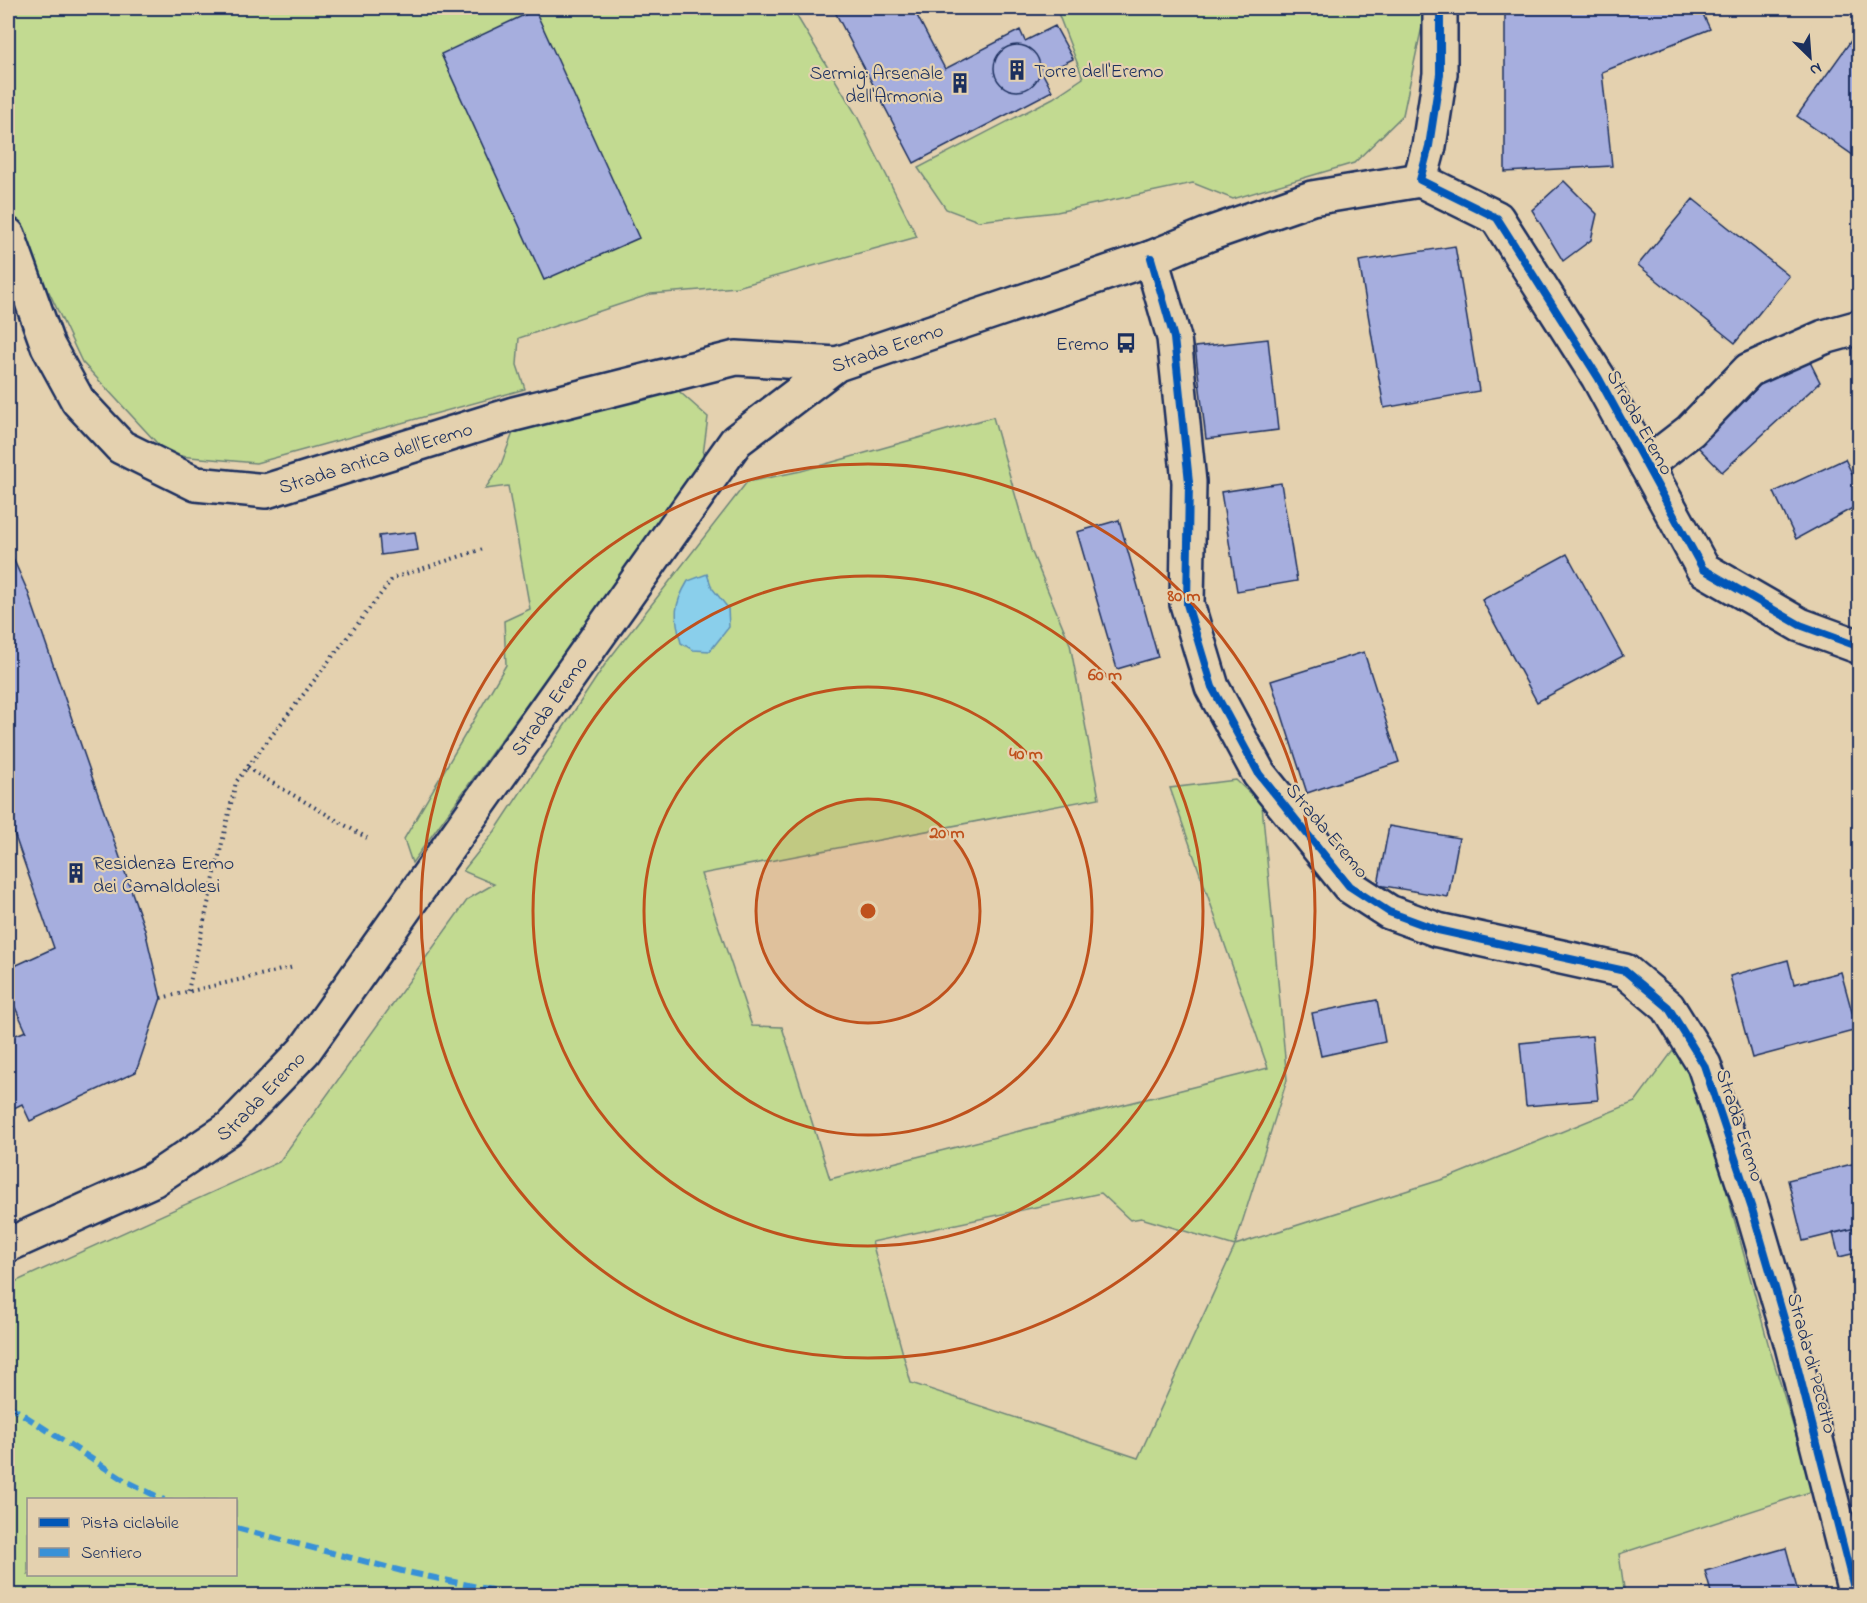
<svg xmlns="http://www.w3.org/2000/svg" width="1867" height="1603" viewBox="0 0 1867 1603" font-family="'Indie Flower',sans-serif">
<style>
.green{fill:#c2da91;stroke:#6e8478;stroke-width:1.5;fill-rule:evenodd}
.water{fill:#8acfeb;stroke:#5e8fb3;stroke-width:1.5}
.building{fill:#a6aede;stroke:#1b2f5e;stroke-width:1.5}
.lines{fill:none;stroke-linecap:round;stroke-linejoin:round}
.minor-casing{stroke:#1b2f5e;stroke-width:38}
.major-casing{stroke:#1b2f5e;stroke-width:38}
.path{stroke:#1b2f5e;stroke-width:4;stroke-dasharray:1.5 4.5;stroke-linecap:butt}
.minor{stroke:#e4d1af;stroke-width:33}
.major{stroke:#e4d1af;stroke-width:33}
.quiet{stroke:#3891d7;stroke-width:6;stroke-dasharray:12 6;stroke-linecap:butt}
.cycleway-casing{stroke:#e4d1af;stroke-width:11}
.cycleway{stroke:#0057b8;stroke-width:8}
.ring{fill:none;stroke:#bf511c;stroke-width:3}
.labels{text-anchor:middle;stroke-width:4.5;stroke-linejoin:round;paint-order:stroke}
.poi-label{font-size:20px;fill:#1b2f5e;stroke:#e4d1af;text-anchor:start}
.street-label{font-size:20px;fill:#1b2f5e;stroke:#e4d1af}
.centre{fill:#bf511c;stroke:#e4d1af;stroke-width:3}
.ring-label{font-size:18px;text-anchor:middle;font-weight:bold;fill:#bf511c;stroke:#e4d1af;stroke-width:4.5;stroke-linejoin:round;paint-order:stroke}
</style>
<rect width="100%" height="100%" fill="#e4d1af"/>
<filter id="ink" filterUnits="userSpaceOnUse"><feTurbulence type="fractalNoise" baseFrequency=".0167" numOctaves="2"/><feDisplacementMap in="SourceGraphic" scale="12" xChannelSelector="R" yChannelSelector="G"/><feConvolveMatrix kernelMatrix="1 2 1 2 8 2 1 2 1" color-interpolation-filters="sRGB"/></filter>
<g filter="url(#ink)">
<!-- green -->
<path class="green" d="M 8,8 L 792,8 L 857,116 L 917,237 L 737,287 L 651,294 L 519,338 L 517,365 L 525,389 L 256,463 L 168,455 L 82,362 L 49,292 L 8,307 Z
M 1056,8 L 1424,8 L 1424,17 L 1403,115 L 1354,163 L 1233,199 L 1193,183 L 1057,212 L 978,221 L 946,209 L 918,168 L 1053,98 L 1083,78 Z
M 673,386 L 708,417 L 702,462 L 412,863 L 404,839 L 506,665 L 504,621 L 530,609 L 508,486 L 485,489 L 500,467 L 514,430 Z
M 993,417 L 1031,550 L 1070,644 L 1099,798 L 701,874 L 752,1026 L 782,1027 L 830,1179 L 1268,1068 L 1170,788 L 1236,780 L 1262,805 L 1287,1080 L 1235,1245 L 1450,1177 L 1635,1102 L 1678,1044 L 1720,1167 L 1768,1343 L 1813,1491 L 1619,1554 L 1625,1595 L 8,1595 L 8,1285 L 279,1162 L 468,899 L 494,884 L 463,871 L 495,831 L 606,663 L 747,482 L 801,471 ZM 1101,1193 L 1130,1220 L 1141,1218 L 1235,1246 L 1138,1458 L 911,1383 L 872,1242 ZM 28,1500 L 236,1500 L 236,1574 L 28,1574 Z"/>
<!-- water -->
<path class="water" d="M 707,574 L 712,588 L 728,608 L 729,627 L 710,651 L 693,650 L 681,643 C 674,615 673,606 688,581 Z"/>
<!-- building -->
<path class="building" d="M 833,8 L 913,8 L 945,69 L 1020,30 L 1025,41 L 1055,26 L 1073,59 L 1043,74 L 1052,91 L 914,163 Z
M 1505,8 L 1700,8 L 1710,29 L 1602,72 L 1612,166 L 1505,172 Z
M 535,10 L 639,238 L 544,280 L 441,54 Z
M 1860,28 L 1860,160 L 1797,116 Z
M994 68a23 23 0 1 1 46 0a23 23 0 1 1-46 0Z
M 1564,181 L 1597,214 L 1591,240 L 1563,261 L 1532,210 Z
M 1693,199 L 1789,276 L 1735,343 L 1638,265 Z
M 1455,246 L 1479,391 L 1384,408 L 1359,261 Z
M 1268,339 L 1278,430 L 1206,439 L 1195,347 Z
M 1809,360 L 1820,382 L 1722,472 L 1698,447 L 1766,379 Z
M 1845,459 L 1860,490 L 1860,504 L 1796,539 L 1774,492 Z
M 1281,483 L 1297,581 L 1237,591 L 1221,492 Z
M 1119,520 L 1158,657 L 1117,669 L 1077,532 Z
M 415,532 L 418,550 L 381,555 L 379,536 Z
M 8,547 L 28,592 L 145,930 L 161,998 L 136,1072 L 30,1121 L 22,1104 L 8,1111 L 8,1038 L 26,1031 L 8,992 L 8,969 L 54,948 L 8,816 Z
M 1567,554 L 1623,656 L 1537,702 L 1482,600 Z
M 1364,652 L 1399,762 L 1307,793 L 1271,681 Z
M 1389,826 L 1459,838 L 1448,897 L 1378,885 Z
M 1788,960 L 1794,984 L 1841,972 L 1857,1030 L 1752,1058 L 1730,976 Z
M 1377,1000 L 1385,1042 L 1321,1056 L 1312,1013 Z
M 1592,1036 L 1598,1100 L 1526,1106 L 1520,1043 Z
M 1860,1162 L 1860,1227 L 1803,1241 L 1788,1180 Z
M 1860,1227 L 1860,1252 L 1839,1257 L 1833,1233 Z
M 1786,1548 L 1799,1596 L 1712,1596 L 1705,1571 Z"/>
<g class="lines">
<!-- minor casing -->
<g class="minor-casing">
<g id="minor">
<path d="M 1440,8 L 1440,74 L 1429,146 L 1420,180 L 1497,218 L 1598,377 L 1703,569 L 1800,625 L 1860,647"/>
<path id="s1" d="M 8,235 L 48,346 L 78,401 L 121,447 L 196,484 L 266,491 L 514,414 L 736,358 L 837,364"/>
<path d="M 1151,258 L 1174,338 L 1189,482 L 1187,604 L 1212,687 L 1259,774 L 1349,886 L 1389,912 L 1438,930 L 1625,971 L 1668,1007 L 1704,1065 L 1752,1209 L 1792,1346 L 1856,1596"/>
<path d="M 1646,465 L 1690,431 L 1749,370 L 1824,337 L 1860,327"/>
</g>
</g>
<!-- major casing -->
<g class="major-casing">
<g id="major">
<path id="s2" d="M 8,1245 L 153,1180 L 230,1128 L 304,1051 L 736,441 L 837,364 L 1151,258 L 1209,234 L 1312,198 L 1420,180"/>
</g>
</g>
<!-- path -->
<path class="path" d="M 247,768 L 367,838
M 188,991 L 236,782 L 393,578 L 483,549
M 161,998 L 294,967"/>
<!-- minor -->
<use href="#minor" class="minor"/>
<!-- major -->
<use href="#major" class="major"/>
<!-- quiet -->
<path class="quiet" d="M 8,1405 L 124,1480 L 164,1500
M 236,1528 L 402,1571 L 520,1596"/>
<!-- cycleway casing -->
<g class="cycleway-casing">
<path id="cycleway" d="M 1440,8 L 1440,74 L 1429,146 L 1420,180 L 1497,218 L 1598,377 L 1703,569 L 1800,625 L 1860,647
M 1151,258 L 1174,338 L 1189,482 L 1187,604 L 1212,687 L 1259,774 L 1349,886 L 1389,912 L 1438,930 L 1625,971 L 1668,1007 L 1704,1065 L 1752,1209 L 1792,1346 L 1856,1596"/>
</g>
<!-- cycleway -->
<use href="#cycleway" class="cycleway"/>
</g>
</g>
<!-- distance rings -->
<circle cx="868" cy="911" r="112" fill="#bf511c" fill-opacity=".12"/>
<g class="ring">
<circle cx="868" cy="911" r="112"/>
<circle cx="868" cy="911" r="224"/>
<circle cx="868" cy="911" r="335"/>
<circle cx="868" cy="911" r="447"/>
</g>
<!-- icons -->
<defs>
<g id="building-bare" transform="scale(1.62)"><path d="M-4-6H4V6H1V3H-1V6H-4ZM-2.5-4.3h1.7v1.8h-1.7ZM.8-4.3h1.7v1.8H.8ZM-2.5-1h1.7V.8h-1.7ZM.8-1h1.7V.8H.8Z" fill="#1b2f5e" stroke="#e4d1af" stroke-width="2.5" paint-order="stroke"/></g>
<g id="bus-bare" transform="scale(1.62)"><path d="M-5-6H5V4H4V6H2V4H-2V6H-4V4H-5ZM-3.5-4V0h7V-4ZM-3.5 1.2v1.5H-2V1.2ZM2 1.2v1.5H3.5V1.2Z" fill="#1b2f5e" stroke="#e4d1af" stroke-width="2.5" paint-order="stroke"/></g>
</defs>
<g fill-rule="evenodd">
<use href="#building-bare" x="1017" y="70"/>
<use href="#building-bare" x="960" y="83"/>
<use href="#bus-bare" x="1126" y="343"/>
<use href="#building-bare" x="76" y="873"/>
</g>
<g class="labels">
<!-- poi labels -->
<g class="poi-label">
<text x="1034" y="77">Torre dell'Eremo</text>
<text x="943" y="79" text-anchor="end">Sermig: Arsenale<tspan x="943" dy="23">dell'Armonia</tspan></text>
<text x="1109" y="350" text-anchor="end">Eremo</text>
<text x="93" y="869">Residenza Eremo<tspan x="93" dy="23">dei Camaldolesi</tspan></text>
</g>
<!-- street labels -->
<g class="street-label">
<text dy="7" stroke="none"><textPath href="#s2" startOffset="1286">Strada Eremo</textPath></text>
<text transform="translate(1641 422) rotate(61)" y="7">Strada Eremo</text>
<text dy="7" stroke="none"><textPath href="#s1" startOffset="512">Strada antica dell'Eremo</textPath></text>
<text dy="7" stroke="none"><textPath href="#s2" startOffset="782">Strada Eremo</textPath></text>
<text transform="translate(1328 830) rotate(50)" y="7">Strada Eremo</text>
<text dy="7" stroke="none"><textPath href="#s2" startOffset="296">Strada Eremo</textPath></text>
<text transform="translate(1741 1125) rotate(72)" y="7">Strada Eremo</text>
<text transform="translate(1813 1363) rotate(75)" y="7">Strada di Pecetto</text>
</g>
</g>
<circle cx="868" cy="911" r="9" class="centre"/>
<g class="ring-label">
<text x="1184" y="601">80 m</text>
<text x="1105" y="680">60 m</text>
<text x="1026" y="759">40 m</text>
<text x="947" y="838">20 m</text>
</g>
<!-- margin -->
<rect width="1867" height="1603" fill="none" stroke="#e4d1af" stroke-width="30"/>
<rect x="15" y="15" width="1837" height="1573" fill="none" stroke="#1b2f5e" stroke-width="2" filter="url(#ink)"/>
<!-- legend -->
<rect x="27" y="1498" width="210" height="78" fill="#e4d1af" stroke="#94908f" stroke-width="1.5"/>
<rect x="39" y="1518" width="30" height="9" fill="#0057b8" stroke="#94908f" stroke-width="1.5"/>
<text x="81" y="1528" font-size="18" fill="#1b2f5e">Pista ciclabile</text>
<rect x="39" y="1548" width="30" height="9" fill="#3891d7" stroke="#94908f" stroke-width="1.5"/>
<text x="81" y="1558" font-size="18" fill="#1b2f5e">Sentiero</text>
<!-- north arrow -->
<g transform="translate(1810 57) rotate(155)" stroke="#e4d1af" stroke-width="4.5" paint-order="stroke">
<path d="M0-4.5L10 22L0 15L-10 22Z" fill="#1b2f5e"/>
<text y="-9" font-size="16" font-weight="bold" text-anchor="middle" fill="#1b2f5e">N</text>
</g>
</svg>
